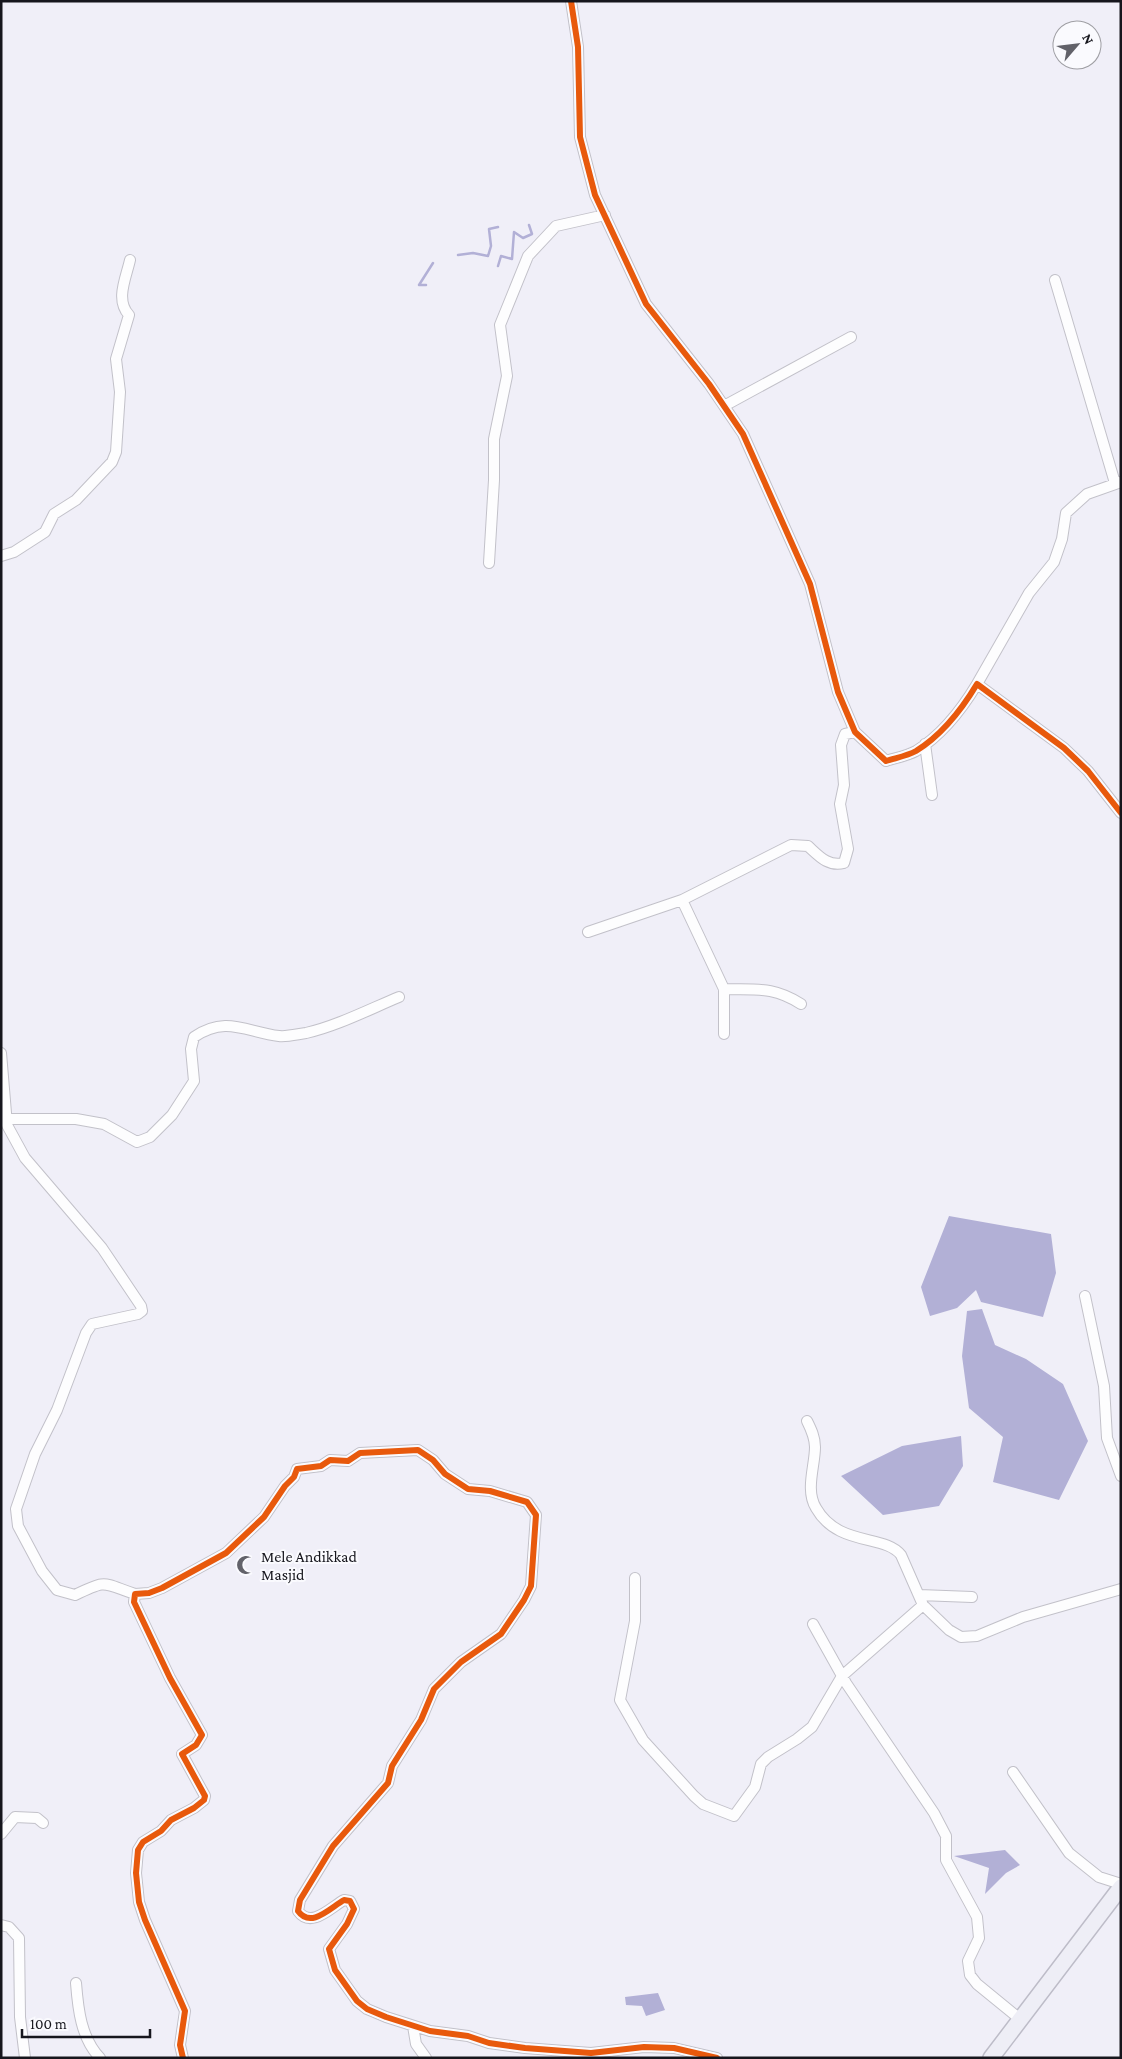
<svg xmlns="http://www.w3.org/2000/svg" width="1122" height="2059" viewBox="0 0 1122 2059" font-family="'Crimson Pro',serif">
<style>
.water{fill:#b2b0d6}
.lines{fill:none;stroke-linecap:round;stroke-linejoin:round}
.stream{stroke:#b2b0d6;stroke-width:2.5}
.minor-casing{stroke:#c2c1c9;stroke-width:12}
.highway-casing{stroke:#bdbcc8;stroke-width:18}
.minor{stroke:#fdfdfe;stroke-width:10}
.highway{stroke:#eeeef6;stroke-width:15}
.cycleway-casing{stroke:#fafafe;stroke-width:9}
.cycleway{stroke:#e8590c;stroke-width:6}
.labels{text-anchor:middle;stroke-width:4;stroke-linejoin:round;paint-order:stroke}
.poi-label{font-size:16px;fill:#16161d;stroke:#fafafe;text-anchor:start}
</style>
<rect width="100%" height="100%" fill="#f0eff8"/>
<!-- water -->
<path class="water" d="M 949,1216 L 1051,1234 L 1056,1273 L 1043,1317 L 981,1302 L 976,1290 L 957,1308 L 930,1316 L 921,1287 Z
M 982,1309 L 995,1345 L 1026,1359 L 1063,1384 L 1088,1441 L 1059,1500 L 993,1482 L 1003,1437 L 969,1408 L 962,1356 L 967,1311 Z
M 961,1436 L 963,1466 L 939,1506 L 883,1515 L 841,1476 L 902,1446 Z
M 1005,1850 L 1020,1865 L 1006,1873 L 985,1894 L 989,1868 L 954,1856 Z
M 658,1993 L 665,2010 L 646,2016 L 642,2006 L 626,2005 L 625,1997 Z"/>
<g class="lines">
<!-- stream -->
<path class="stream" d="M 458,255 L 473,253 L 488,256 L 491,246 L 489,229 L 498,227
M 498,266 L 501,256 L 512,259 L 514,232 L 523,238 L 532,234 L 529,225
M 426,285 L 419,285 L 433,263"/>
<!-- minor casing -->
<g class="minor-casing">
<path id="minor" d="M 571,1 L 578,47 L 580,137 L 595,195 L 646,304 L 709,384 L 743,434 L 810,584 L 838,692 L 855,732 L 886,761 C 895,758 907,756 916,751 C 942,735 962,709 977,684 L 1064,748 L 1088,771 L 1121,813
M 1055,280 L 1115,483
M 724,406 L 851,337
M 1,556 L 14,552 L 45,532 L 54,514 L 76,500 L 112,462 L 116,452 L 120,392 L 116,359 L 129,315 C 115,300 126,278 130,260
M 489,563 L 494,480 L 494,439 L 507,376 L 500,325 L 528,256 L 556,226 L 605,215
M 977,684 L 1029,593 L 1054,562 L 1062,539 L 1066,513 L 1087,494 L 1121,482
M 925,744 L 932,795
M 588,932 L 682,900
M 724,989 C 756,990 773,986 801,1004
M 724,1034 L 724,989 L 682,900 L 791,845 L 808,846 C 819,856 828,867 844,863 L 848,849 L 840,804 L 844,785 L 841,745 L 845,734 L 855,732
M 1,1053 L 7,1125 L 25,1158 L 102,1248 L 141,1306 L 142,1311 L 138,1314 L 92,1324 L 86,1333 L 57,1410 L 35,1454 L 16,1509 L 18,1526 L 42,1571 L 57,1590 L 75,1595 C 108,1579 102,1583 135,1594
M 7,1119 L 76,1119 L 104,1124 L 137,1142 L 150,1137 L 172,1115 L 194,1081 L 191,1049 L 194,1037 C 226,1015 246,1032 279,1036 C 287,1037 298,1034 306,1033 C 337,1026 370,1009 399,997
M 1085,1296 L 1104,1386 L 1107,1438 L 1121,1476
M 807,1421 C 811,1429 815,1437 815,1447 C 815,1466 805,1490 816,1508 C 838,1547 885,1534 901,1555 L 923,1605 L 949,1630 L 961,1637 L 977,1636 L 1023,1617 L 1121,1589
M 635,1578 L 635,1621 L 620,1700 L 643,1740 L 694,1796 L 703,1804 L 734,1816 L 755,1787 L 761,1764 L 768,1757 L 797,1739 L 812,1727 L 842,1676 L 923,1605
M 919,1595 L 972,1597
M 813,1624 L 846,1683 L 934,1813 L 946,1836 L 946,1860 L 977,1917 L 979,1938 L 968,1961 L 970,1975 L 977,1984 L 1020,2019
M 1013,1772 L 1069,1853 L 1099,1877 L 1121,1884
M 1,1834 L 15,1817 L 37,1818 L 43,1823
M 1,1925 L 9,1927 L 19,1938 L 20,2017 L 25,2058
M 76,1983 C 78,2009 81,2038 100,2058
M 413,2026 L 416,2044 L 426,2058
M 183,2058 L 180,2045 L 185,2011 L 145,1920 L 139,1902 L 136,1873 L 138,1850 L 143,1842 L 161,1831 L 171,1820 L 194,1808 L 204,1800 L 205,1796 L 182,1754 L 196,1745 L 202,1735 L 170,1678 L 134,1602 L 135,1594 L 149,1593 L 162,1588 L 226,1553 L 264,1517 L 285,1486 L 294,1477 L 297,1469 L 321,1466 L 330,1460 L 348,1461 L 360,1453 L 418,1450 L 433,1460 L 445,1474 L 468,1489 L 490,1491 L 527,1502 L 536,1515 L 531,1586 L 524,1600 L 501,1634 L 461,1662 L 434,1689 L 421,1720 L 392,1766 L 388,1783 L 333,1846 L 300,1900 L 298,1911 C 311,1929 330,1908 344,1900 L 350,1901 L 354,1909 L 347,1924 L 329,1949 L 335,1970 L 357,2001 L 367,2009 L 386,2017 L 430,2031 L 468,2036 L 489,2043 L 525,2048 L 591,2053 L 644,2047 L 674,2048 L 717,2058"/>
</g>
<!-- highway casing -->
<g class="highway-casing">
<path id="highway" d="M 991,2058 L 1121,1887"/>
</g>
<!-- minor -->
<use href="#minor" class="minor"/>
<!-- highway -->
<use href="#highway" class="highway"/>
<!-- cycleway casing -->
<g class="cycleway-casing">
<path id="cycleway" d="M 571,1 L 578,47 L 580,137 L 595,195 L 646,304 L 709,384 L 743,434 L 810,584 L 838,692 L 855,732 L 886,761 C 895,758 907,756 916,751 C 942,735 962,709 977,684 L 1064,748 L 1088,771 L 1121,813
M 183,2058 L 180,2045 L 185,2011 L 145,1920 L 139,1902 L 136,1873 L 138,1850 L 143,1842 L 161,1831 L 171,1820 L 194,1808 L 204,1800 L 205,1796 L 182,1754 L 196,1745 L 202,1735 L 170,1678 L 134,1602 L 135,1594 L 149,1593 L 162,1588 L 226,1553 L 264,1517 L 285,1486 L 294,1477 L 297,1469 L 321,1466 L 330,1460 L 348,1461 L 360,1453 L 418,1450 L 433,1460 L 445,1474 L 468,1489 L 490,1491 L 527,1502 L 536,1515 L 531,1586 L 524,1600 L 501,1634 L 461,1662 L 434,1689 L 421,1720 L 392,1766 L 388,1783 L 333,1846 L 300,1900 L 298,1911 C 311,1929 330,1908 344,1900 L 350,1901 L 354,1909 L 347,1924 L 329,1949 L 335,1970 L 357,2001 L 367,2009 L 386,2017 L 430,2031 L 468,2036 L 489,2043 L 525,2048 L 591,2053 L 644,2047 L 674,2048 L 717,2058"/>
</g>
<!-- cycleway -->
<use href="#cycleway" class="cycleway"/>
</g>
<!-- icons -->
<defs>
<g id="mosque-bare" transform="scale(1.5)"><path d="M3.5-4.9A6 6 0 1 0 3.5 4.9A5 5 0 1 1 3.5-4.9Z" fill="#62626a" stroke="#fafafe" stroke-width="2.5" paint-order="stroke"/></g>
</defs>
<g fill-rule="evenodd">
<use href="#mosque-bare" x="246" y="1565"/>
</g>
<g class="labels">
<!-- poi labels -->
<g class="poi-label">
<text x="261" y="1562">Mele Andikkad<tspan x="261" dy="18">Masjid</tspan></text>
</g>
</g>
<!-- border -->
<rect width="1122" height="2059" fill="none" stroke="#16161d" stroke-width="5"/>
<!-- north arrow -->
<g transform="translate(1077 45) rotate(62)"><circle r="24" fill="#fafafe" stroke="#9f9fa4"/>
<path d="M0-4L9 19L0 12L-9 19Z" fill="#62626a"/>
<text y="-8" font-size="14" font-weight="bold" text-anchor="middle" fill="#16161d">N</text>
</g>
<!-- scale -->
<path d="M22 2029v8h128v-8" fill="none" stroke="#16161d" stroke-width="2.5"/>
<text x="30" y="2029" font-size="15" fill="#16161d" stroke="#fafafe" stroke-width="4" paint-order="stroke">100 m</text>
</svg>
